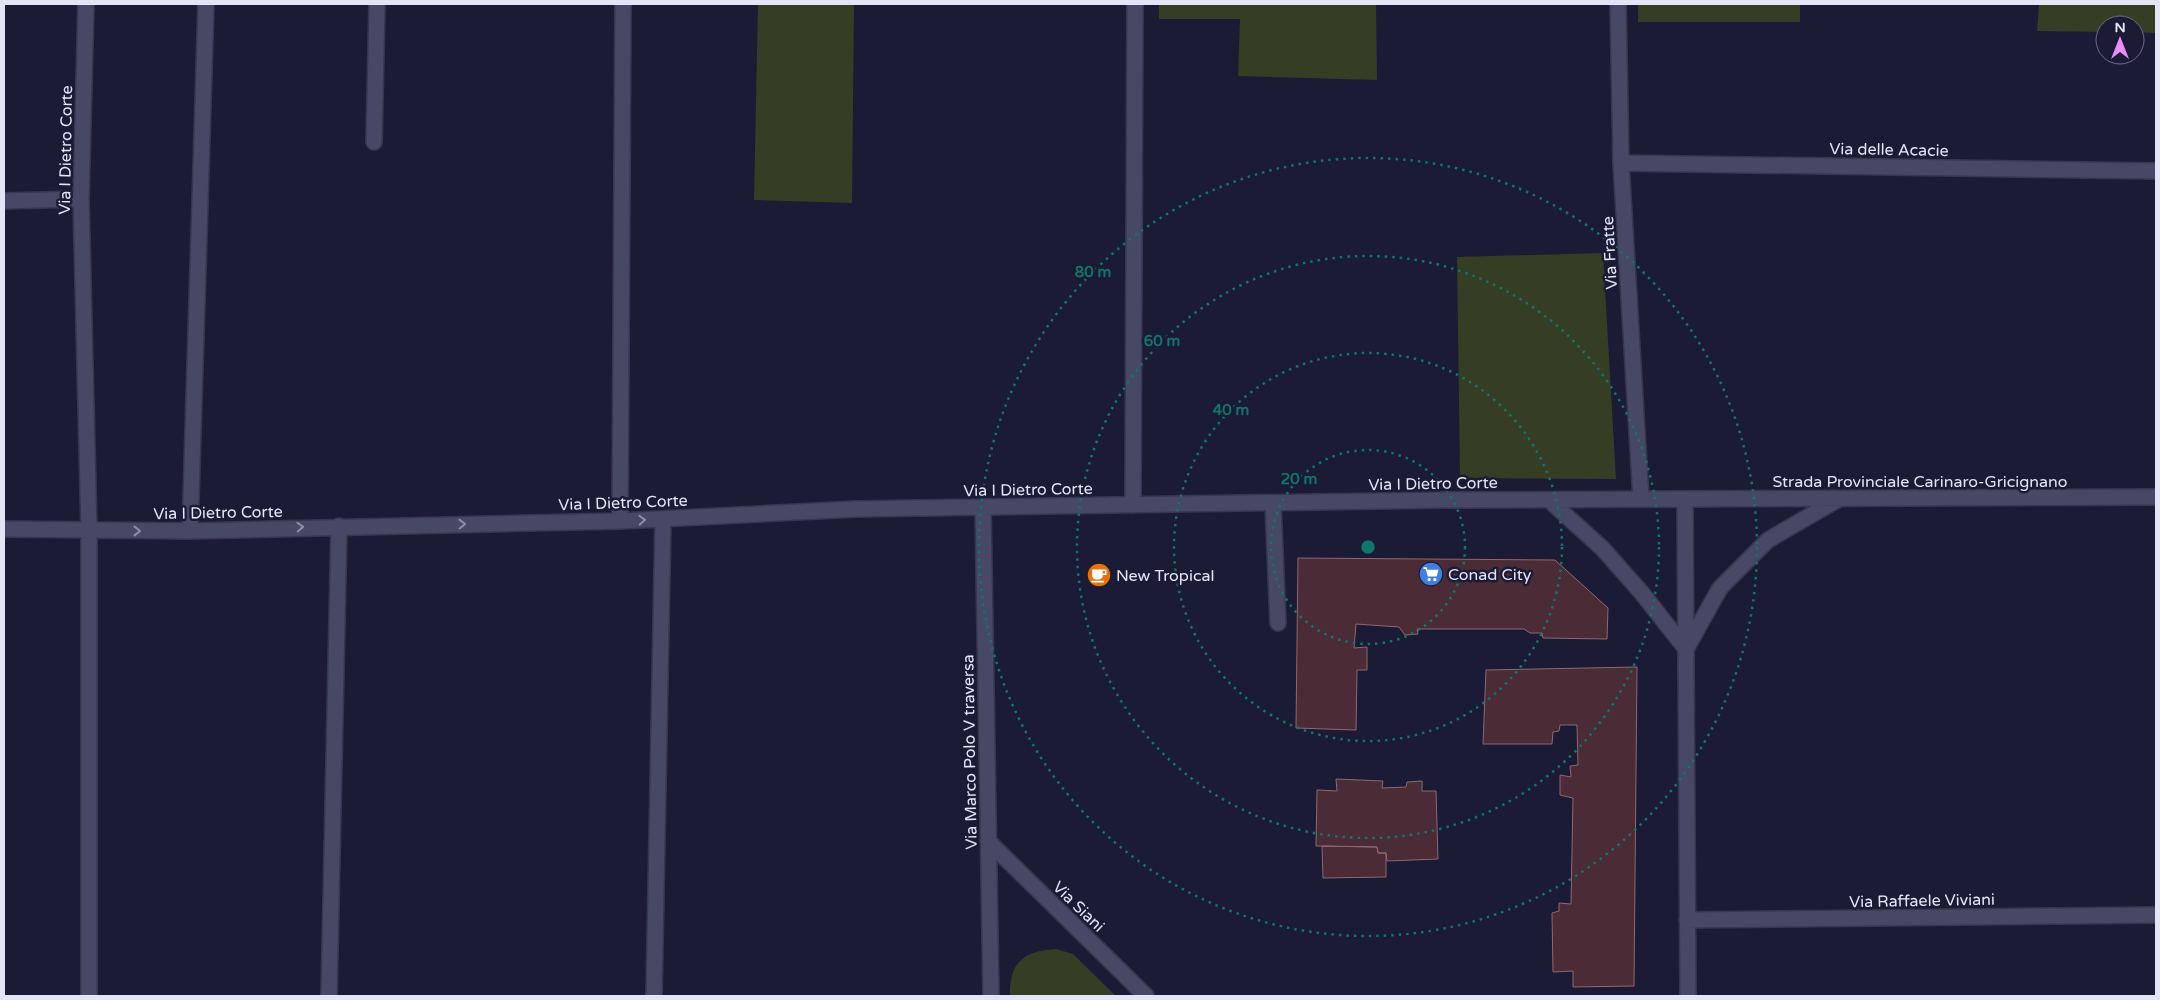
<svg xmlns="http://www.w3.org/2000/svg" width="2160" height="1000" viewBox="0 0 2160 1000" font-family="'Varela Round',sans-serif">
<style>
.green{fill:#353d24}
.building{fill:#4b2b35;stroke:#8d6873}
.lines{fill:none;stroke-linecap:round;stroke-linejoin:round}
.minor-casing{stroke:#37364c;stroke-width:18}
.minor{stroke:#464865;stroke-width:15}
.oneway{stroke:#8d8ea6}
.ring{fill:none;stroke:#0f766e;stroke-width:2.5;stroke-dasharray:2.5 5}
.labels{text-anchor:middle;stroke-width:5;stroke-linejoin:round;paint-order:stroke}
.street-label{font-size:16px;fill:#e3e4f6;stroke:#1b1b35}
.poi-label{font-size:16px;fill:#e3e4f6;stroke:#1b1b35;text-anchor:start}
.centre{fill:#0f766e;stroke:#1b1b35;stroke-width:2.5}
.ring-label{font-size:15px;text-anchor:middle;font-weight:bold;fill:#0f766e;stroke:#1b1b35;stroke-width:5;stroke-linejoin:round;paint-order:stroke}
</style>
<rect width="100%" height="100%" fill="#1b1b35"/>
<!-- green -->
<path class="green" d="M 758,4 L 854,4 L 852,203 L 754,200 Z
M 1159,4 L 1376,4 L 1377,80 L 1238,76 L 1240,19 L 1159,19 Z
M 1638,4 L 1800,4 L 1800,22 L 1638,22 Z
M 2039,4 L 2156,4 L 2156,33 L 2135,32 L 2135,25 L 2105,25 L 2105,32 L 2037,31 Z
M 1603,253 L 1616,479 L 1460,478 L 1457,257 Z
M 1056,949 L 1073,954 L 1116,996 L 1010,996 C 1009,962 1024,951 1056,949 Z"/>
<!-- building -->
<path class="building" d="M 1298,558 L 1555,560 L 1608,608 L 1607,639 L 1543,638 L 1542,633 L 1530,633 L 1524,629 L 1417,629 L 1418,634 L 1405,635 L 1399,627 L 1356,624 L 1354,648 L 1367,647 L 1367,670 L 1357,670 L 1356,730 L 1296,728 Z
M 1637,667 L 1634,986 L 1573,987 L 1573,971 L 1553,972 L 1552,913 L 1559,911 L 1559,903 L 1571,904 L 1573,798 L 1560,795 L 1560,775 L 1571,777 L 1570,766 L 1578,765 L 1577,725 L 1560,725 L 1559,731 L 1553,732 L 1552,744 L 1483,744 L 1486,670 Z
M 1336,779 L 1383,781 L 1382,788 L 1406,787 L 1407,782 L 1422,781 L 1422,791 L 1436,791 L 1438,859 L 1387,861 L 1386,853 L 1378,853 L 1377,847 L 1316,846 L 1317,790 L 1337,791 Z
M 1322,846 L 1377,847 L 1378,853 L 1386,853 L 1386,877 L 1323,878 Z"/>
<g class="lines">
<!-- minor casing -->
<g class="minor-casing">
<path id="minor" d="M 86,4 L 81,199 L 89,531 L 89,996
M 1618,4 L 1621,163 L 1641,499
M 374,142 L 377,4
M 1621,163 L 2156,171
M 4,201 L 81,199
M 1685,499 L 1688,996
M 1549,500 L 1602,548 L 1641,592 L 1686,649 L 1720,588 L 1768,540 L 1837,500
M 1273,503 L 1278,623
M 1133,505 L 1135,4
M 983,507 L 991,996
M 620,521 L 623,4
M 4,529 L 190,531 L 620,521 L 856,509 L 983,507 L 1444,500 L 2156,497
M 190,531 L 206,4
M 988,841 L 1146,996
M 1687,920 L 2156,915
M 329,996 L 339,526
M 654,996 L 663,519"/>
</g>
<!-- minor -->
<use href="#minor" class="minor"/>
</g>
<!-- one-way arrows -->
<defs><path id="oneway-chevron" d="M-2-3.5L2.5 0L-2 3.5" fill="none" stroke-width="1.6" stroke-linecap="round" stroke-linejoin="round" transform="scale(1.25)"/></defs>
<g class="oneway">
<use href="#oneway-chevron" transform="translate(642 520) rotate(-3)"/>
<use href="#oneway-chevron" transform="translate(462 524) rotate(-1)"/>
<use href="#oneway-chevron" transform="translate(300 527) rotate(-2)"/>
<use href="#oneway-chevron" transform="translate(137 531)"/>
</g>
<!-- distance rings -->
<g class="ring">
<circle cx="1368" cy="547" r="97"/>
<circle cx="1368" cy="547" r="194"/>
<circle cx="1368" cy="547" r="291"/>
<circle cx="1368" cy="547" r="389"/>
</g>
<!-- icons -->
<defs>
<g id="supermarket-disc" transform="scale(1.25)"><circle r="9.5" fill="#3f7fe0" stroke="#1b1b35"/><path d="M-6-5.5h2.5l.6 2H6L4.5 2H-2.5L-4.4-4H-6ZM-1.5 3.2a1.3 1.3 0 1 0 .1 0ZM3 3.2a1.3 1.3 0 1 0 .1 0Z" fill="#fff"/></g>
<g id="cafe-disc" transform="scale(1.25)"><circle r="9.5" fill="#e8710a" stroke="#1b1b35"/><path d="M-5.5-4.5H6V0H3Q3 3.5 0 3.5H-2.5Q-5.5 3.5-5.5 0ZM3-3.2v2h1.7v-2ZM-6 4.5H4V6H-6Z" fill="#fff"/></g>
</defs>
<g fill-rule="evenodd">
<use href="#supermarket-disc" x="1431" y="574"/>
<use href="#cafe-disc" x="1099" y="575"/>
</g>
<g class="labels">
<!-- street labels -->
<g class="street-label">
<text transform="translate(1889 149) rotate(1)" y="6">Via delle Acacie</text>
<text transform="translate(65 150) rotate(-89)" y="6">Via I Dietro Corte</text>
<text transform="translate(1609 253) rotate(-93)" y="6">Via Fratte</text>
<text x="1920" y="487">Strada Provinciale Carinaro-Gricignano</text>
<text transform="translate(1433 483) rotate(-1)" y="6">Via I Dietro Corte</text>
<text transform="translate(1028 489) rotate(-1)" y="6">Via I Dietro Corte</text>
<text transform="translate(623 502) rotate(-2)" y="6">Via I Dietro Corte</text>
<text transform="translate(218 512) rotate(-1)" y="6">Via I Dietro Corte</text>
<text transform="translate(969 752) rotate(-91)" y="6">Via Marco Polo V traversa</text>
<text transform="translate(1922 900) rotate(-1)" y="6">Via Raffaele Viviani</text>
<text transform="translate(1079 906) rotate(44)" y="6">Via Siani</text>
</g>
<!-- poi labels -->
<g class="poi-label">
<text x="1448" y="580">Conad City</text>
<text x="1116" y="581">New Tropical</text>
</g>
</g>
<circle cx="1368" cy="547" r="8" class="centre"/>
<g class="ring-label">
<text x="1093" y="277">80 m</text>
<text x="1162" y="346">60 m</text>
<text x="1231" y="415">40 m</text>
<text x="1299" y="484">20 m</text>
</g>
<!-- border -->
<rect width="2160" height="1000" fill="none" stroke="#e3e4f6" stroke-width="10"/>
<!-- north arrow -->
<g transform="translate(2120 40)"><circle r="24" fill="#1b1b35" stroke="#6b6b82"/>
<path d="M0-4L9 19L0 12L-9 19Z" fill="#ec8cfb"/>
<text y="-8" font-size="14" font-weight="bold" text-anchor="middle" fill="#e3e4f6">N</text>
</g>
</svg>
